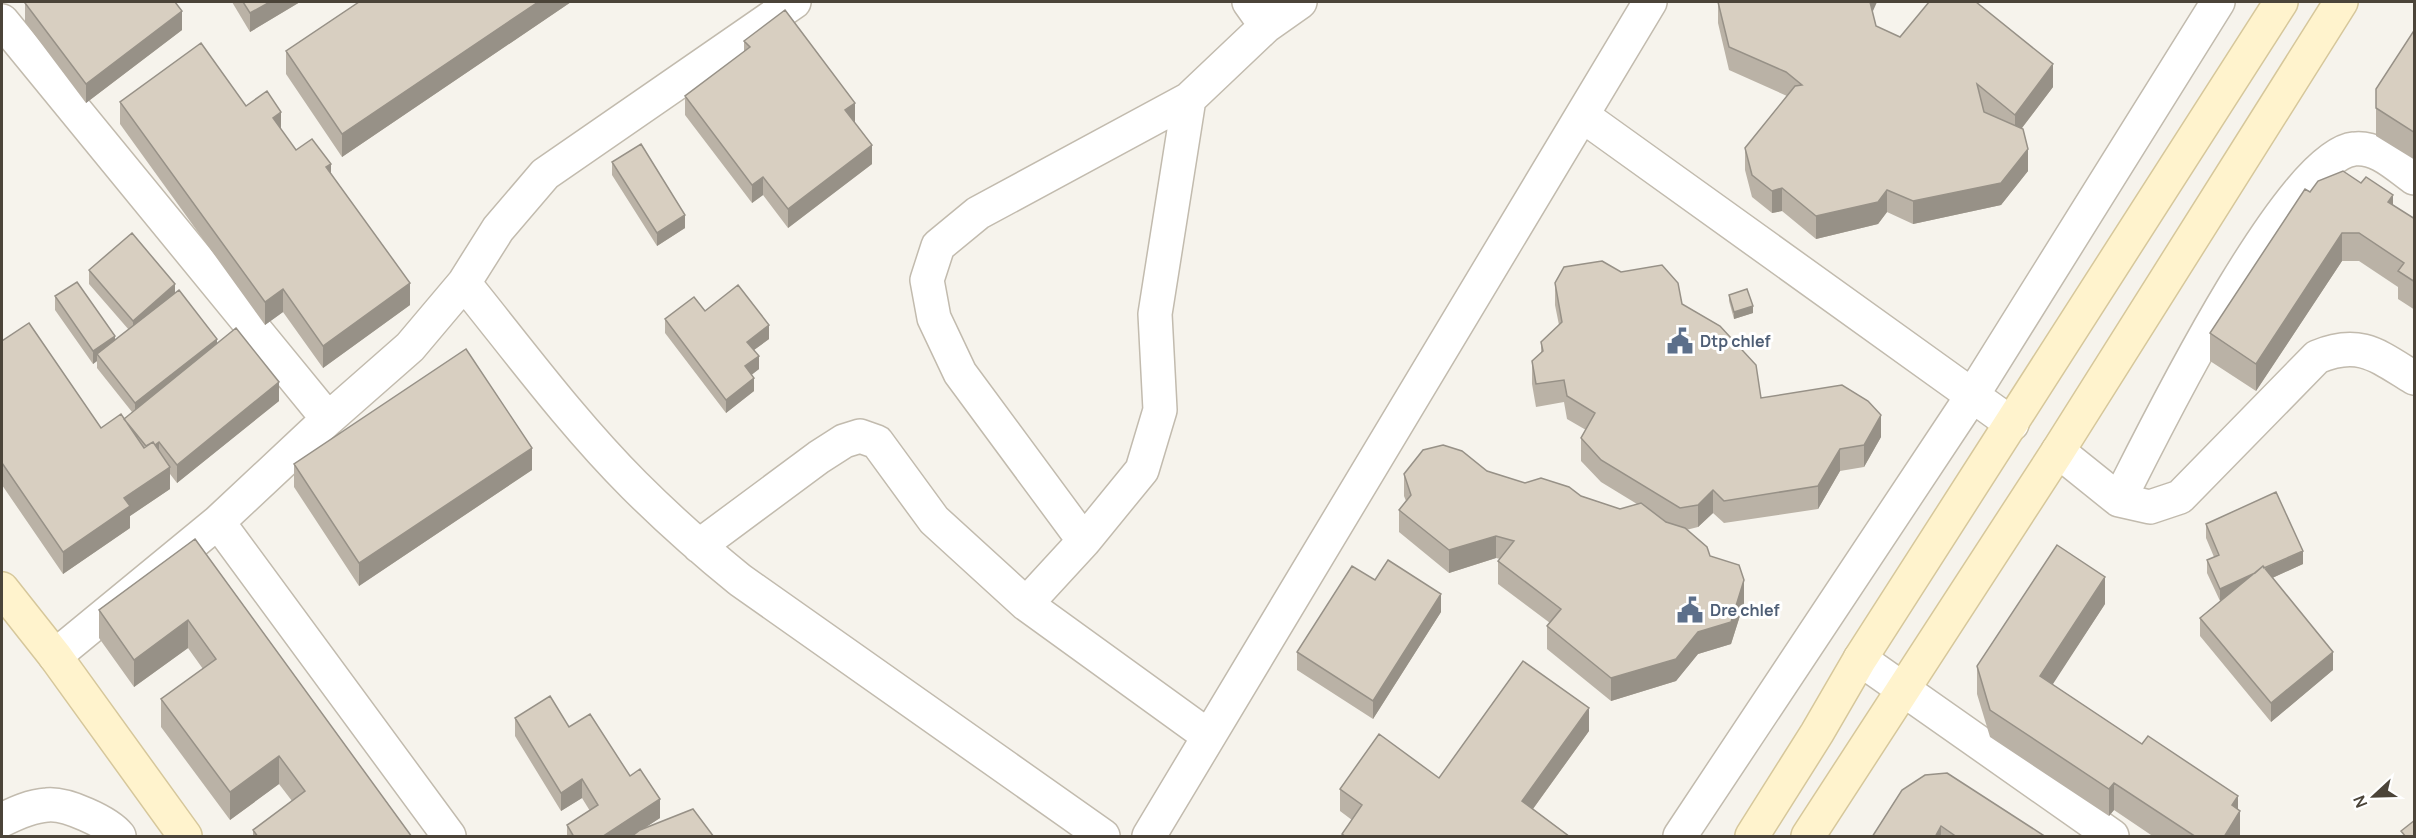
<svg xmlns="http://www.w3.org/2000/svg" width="2416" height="838" viewBox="0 0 2416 838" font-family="Manrope,sans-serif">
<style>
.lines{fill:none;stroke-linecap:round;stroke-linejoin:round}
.street-casing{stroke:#c2bbae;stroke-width:36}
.secondary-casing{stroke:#d6c79b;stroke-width:36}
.street{stroke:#fff;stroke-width:33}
.secondary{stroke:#fff3cd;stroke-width:33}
.wall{fill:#bab2a6}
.shaded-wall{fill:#979187}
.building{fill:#d8cfc1;stroke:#979187;stroke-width:1.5}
.labels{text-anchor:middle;stroke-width:6;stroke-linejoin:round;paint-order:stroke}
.service-label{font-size:16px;font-weight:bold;fill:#4e5e75;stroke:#fff;text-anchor:start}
</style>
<rect width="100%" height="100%" fill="#f6f3ec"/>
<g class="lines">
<!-- street casing -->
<g class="street-casing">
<path id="street" d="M 1249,2 L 1266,26
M 2,21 L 328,419
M 1583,116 L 2012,424
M 464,283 C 519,351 572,423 634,485 C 668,519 703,550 740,580 L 1103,836
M 2058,451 L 2119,500 C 2151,437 2289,155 2354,149 C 2377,146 2397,166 2414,178
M 2119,500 L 2150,507 L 2180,497 L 2317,357 C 2360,339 2378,356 2414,378
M 218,522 L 449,836
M 1084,541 L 960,373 L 934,318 L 927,280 L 938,246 L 978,213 L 1189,99
M 699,546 L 819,457 L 844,441 L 860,436 L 877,442 L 934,520 L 1026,604 L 1207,735
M 1026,604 L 1084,541 L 1142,470 L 1160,410 L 1155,314 L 1189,99 L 1266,26 L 1300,2
M 55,656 L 218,522 L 328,419 L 410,347 L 464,283 L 498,229 L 545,174 L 794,2
M 1860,659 L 2112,836
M 2,820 C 16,813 31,806 47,805 C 66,803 108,822 119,836
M 1149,836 L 1650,2
M 1680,836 L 1972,396 L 2218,2"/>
</g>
<!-- secondary casing -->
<g class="secondary-casing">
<path id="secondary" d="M 2,589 L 55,656 L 185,836
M 1752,836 L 1817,733 L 1860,659 L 2281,2
M 1808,836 L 2058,451 L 2341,2"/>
</g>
<!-- street -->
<use href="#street" class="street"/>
<!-- secondary -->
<use href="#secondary" class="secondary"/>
</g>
<!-- wall -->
<path class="wall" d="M 232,2 L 300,2 L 250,32 Z
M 359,2 L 571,2 L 342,157 L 286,74 L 286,51 Z
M 1718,2 L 1872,12 L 1876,26 L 1900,37 L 2053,87 L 2022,128 L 2028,171 L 2001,205 L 1913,224 L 1887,212 L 1878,224 L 1816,239 L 1782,211 L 1772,213 L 1752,197 L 1745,170 L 1745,148 L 1787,96 L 1729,70 L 1718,23 Z
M 25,3 L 182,30 L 86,103 L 25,22 Z
M 2415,29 L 2415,160 L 2376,136 L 2376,89 Z
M 744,41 L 855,122 L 854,122 L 872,164 L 788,228 L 763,195 L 752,203 L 685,115 L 685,96 L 744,52 Z
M 120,102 L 246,106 L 281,129 L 296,150 L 331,173 L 410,305 L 323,368 L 283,312 L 265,325 L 120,124 Z
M 612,162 L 685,228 L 657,246 L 612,175 Z
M 2310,192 L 2393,205 L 2415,219 L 2415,310 L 2398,299 L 2398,287 L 2359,261 L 2342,261 L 2256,391 L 2210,361 L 2210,333 Z
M 89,270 L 175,294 L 217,343 L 279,401 L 177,483 L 170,474 L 170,489 L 130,516 L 130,528 L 63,574 L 2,485 L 2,341 L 101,428 L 124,419 L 132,412 L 97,368 L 97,361 L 93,364 L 55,310 L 55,296 L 115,341 L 129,330 L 89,284 Z
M 1621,272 L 1682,304 L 1761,398 L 1881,437 L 1864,467 L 1840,471 L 1818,509 L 1724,523 L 1713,513 L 1698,527 L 1686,530 L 1710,556 L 1744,603 L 1731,644 L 1698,654 L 1676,681 L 1611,701 L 1547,649 L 1547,626 L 1550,623 L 1498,584 L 1498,561 L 1500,559 L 1496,558 L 1449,573 L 1399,532 L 1399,510 L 1406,501 L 1404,496 L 1404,474 L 1487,471 L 1525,483 L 1581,496 L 1620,509 L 1637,504 L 1601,482 L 1581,461 L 1581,438 L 1586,430 L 1567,419 L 1564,402 L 1536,407 L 1532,384 L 1532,361 L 1541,353 L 1541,342 L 1559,325 L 1555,305 L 1555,283 Z
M 1729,295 L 1753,313 L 1734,319 L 1729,301 Z
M 705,311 L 769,339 L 754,350 L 759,369 L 751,375 L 754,391 L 726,413 L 665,333 L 665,319 Z
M 294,464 L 532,470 L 359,586 L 294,487 Z
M 2206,524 L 2303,564 L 2272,578 L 2333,670 L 2271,722 L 2200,636 L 2200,618 L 2220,601 L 2207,573 L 2207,560 L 2214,557 L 2206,538 Z
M 195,539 L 412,837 L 253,837 L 253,830 L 292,801 L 279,784 L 230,820 L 161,727 L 161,699 L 203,669 L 188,648 L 134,687 L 99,638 L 99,610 Z
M 2105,604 L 2052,684 L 2238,809 L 2240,837 L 2154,837 L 2114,810 L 2109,816 L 1990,737 L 1977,694 L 1977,666 Z
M 1441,612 L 1373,719 L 1297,670 L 1297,652 Z
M 515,718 L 569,727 L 630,776 L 660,818 L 644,828 L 714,837 L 567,825 L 590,811 L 582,798 L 561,811 L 515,736 Z
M 1589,731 L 1533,809 L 1571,837 L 1342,837 L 1342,834 L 1352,820 L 1340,811 L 1340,789 L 1439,778 Z
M 1902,790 L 2046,837 L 1872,837 Z
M 567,825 L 574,837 L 567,837 Z"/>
<!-- shaded-wall -->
<path class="shaded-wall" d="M 270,2 L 300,2 L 250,32 L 250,13 Z
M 538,2 L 571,2 L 342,157 L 342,134 Z
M 1869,2 L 1877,2 L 1869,20 Z
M 182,11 L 182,30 L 86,103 L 86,84 Z
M 2053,64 L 2053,87 L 2015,137 L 2015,115 Z
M 855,103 L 855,122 L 845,129 L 845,110 Z
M 281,112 L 281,135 L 273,118 Z
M 872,145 L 872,164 L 788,228 L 788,209 Z
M 2028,149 L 2028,171 L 2001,205 L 1913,224 L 1913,201 Z
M 331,164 L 331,187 L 326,167 Z
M 763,177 L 763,195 L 752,203 L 752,185 Z
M 1782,188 L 1782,211 L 1772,213 L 1772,191 Z
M 1887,190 L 1887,212 L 1878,224 L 1816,239 L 1816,216 Z
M 2393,195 L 2393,223 L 2388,202 Z
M 685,215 L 685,228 L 657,246 L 657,233 Z
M 2342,233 L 2342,261 L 2256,391 L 2256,364 Z
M 410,283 L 410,305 L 323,368 L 323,346 Z
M 175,284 L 175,297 L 133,334 L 133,321 Z
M 283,289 L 283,312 L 265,325 L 265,302 Z
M 1753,306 L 1753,313 L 1734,319 L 1734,312 Z
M 769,325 L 769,339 L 747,355 L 747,342 Z
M 115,336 L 115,349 L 97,354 L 97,361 L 93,364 L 93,351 Z
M 217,339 L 217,352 L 135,416 L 135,403 Z
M 759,356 L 759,369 L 745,380 L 745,366 Z
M 754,378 L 754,391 L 726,413 L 726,400 Z
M 279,382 L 279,401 L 177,483 L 177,465 Z
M 1881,415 L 1881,437 L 1864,467 L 1864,445 Z
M 159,442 L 159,461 L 148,449 Z
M 532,448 L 532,470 L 359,586 L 359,563 Z
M 1840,449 L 1840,471 L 1818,509 L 1818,486 Z
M 170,467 L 170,489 L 130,516 L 130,528 L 63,574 L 63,552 L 124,498 Z
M 1713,490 L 1713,513 L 1698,527 L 1698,505 Z
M 1496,536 L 1496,558 L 1449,573 L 1449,550 Z
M 2303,551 L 2303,564 L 2220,602 L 2220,589 Z
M 2105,577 L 2105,604 L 2040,704 L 2040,676 Z
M 1744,580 L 1744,603 L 1731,644 L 1698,654 L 1676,681 L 1611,701 L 1611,678 L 1698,632 Z
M 1441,594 L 1441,612 L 1373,719 L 1373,701 Z
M 188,620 L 188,648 L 134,687 L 134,660 Z
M 2333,652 L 2333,670 L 2271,722 L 2271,703 Z
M 1589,708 L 1589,731 L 1522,824 L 1522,801 Z
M 279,756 L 279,784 L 230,820 L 230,792 Z
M 582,779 L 582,798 L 561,811 L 561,793 Z
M 2114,783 L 2114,810 L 2109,816 L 2109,789 Z
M 2238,796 L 2238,814 L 2240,811 L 2240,837 L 2224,837 L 2232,805 Z
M 660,799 L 660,818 L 631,837 L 602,837 Z
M 1941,826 L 1941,837 L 1935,837 Z"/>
<!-- building -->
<path class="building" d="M 27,2 L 175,2 L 182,11 L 86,84 L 25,3 Z
M 243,2 L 270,2 L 250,13 Z
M 359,2 L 538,2 L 342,134 L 286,51 Z
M 1718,2 L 1870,2 L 1876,26 L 1900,37 L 1929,2 L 1976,2 L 2053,64 L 2015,115 L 1977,84 L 1984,112 L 2023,129 L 2028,149 L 2001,183 L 1913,201 L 1887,190 L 1878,202 L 1816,216 L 1782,188 L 1772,191 L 1752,175 L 1745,148 L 1795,86 L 1802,85 L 1786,72 L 1729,47 Z
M 785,10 L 855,103 L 845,110 L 872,145 L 788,209 L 763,177 L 752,185 L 685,96 L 750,47 L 744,41 Z
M 2415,29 L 2415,133 L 2376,108 L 2376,89 Z
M 201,43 L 246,106 L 267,91 L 281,112 L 273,118 L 296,150 L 312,139 L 331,164 L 326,167 L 410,283 L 323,346 L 283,289 L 265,302 L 120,102 Z
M 641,144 L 685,215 L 657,233 L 612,162 Z
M 2343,171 L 2361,183 L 2366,177 L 2393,195 L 2388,202 L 2415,219 L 2415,282 L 2398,271 L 2404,263 L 2359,233 L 2342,233 L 2256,364 L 2210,333 L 2305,189 L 2310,192 L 2318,181 Z
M 132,233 L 175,284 L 133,321 L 89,270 Z
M 1602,261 L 1621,272 L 1662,265 L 1678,283 L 1682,304 L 1720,326 L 1756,365 L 1761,398 L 1842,385 L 1868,401 L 1881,415 L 1864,445 L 1840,449 L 1818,486 L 1724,501 L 1713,490 L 1698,505 L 1680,508 L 1601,460 L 1581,438 L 1595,413 L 1567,396 L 1564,380 L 1536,384 L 1532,361 L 1543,351 L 1541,342 L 1562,322 L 1555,283 L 1564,267 Z
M 77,282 L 115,336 L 93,351 L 55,296 Z
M 738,285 L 769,325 L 747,342 L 759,356 L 745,366 L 754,378 L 726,400 L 665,319 L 694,297 L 705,311 Z
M 1747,289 L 1753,306 L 1734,312 L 1729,295 Z
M 179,290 L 217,339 L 135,403 L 97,354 Z
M 29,323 L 101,428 L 121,414 L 144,448 L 153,442 L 170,467 L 124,498 L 130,506 L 63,552 L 2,463 L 2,341 Z
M 236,328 L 279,382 L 177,465 L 159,442 L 155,445 L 153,442 L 146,446 L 124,419 Z
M 466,349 L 532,448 L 359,563 L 294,464 Z
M 1443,445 L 1462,451 L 1487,471 L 1525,483 L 1541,478 L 1569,487 L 1581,496 L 1620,509 L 1641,503 L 1666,522 L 1685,528 L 1707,547 L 1710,556 L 1739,565 L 1744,580 L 1731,622 L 1698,632 L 1676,659 L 1611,678 L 1547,626 L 1561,609 L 1498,561 L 1514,541 L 1496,536 L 1449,550 L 1399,510 L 1411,495 L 1404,474 L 1423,450 Z
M 2276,492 L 2303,551 L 2264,568 L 2263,566 L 2255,573 L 2220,589 L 2207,560 L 2219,555 L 2206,524 Z
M 195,539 L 412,837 L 258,837 L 253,830 L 305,791 L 279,756 L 230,792 L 161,699 L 216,659 L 188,620 L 134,660 L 99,610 Z
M 2057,545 L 2105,577 L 2040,676 L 2142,744 L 2148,736 L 2238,796 L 2232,805 L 2240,811 L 2224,837 L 2196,837 L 2114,783 L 2109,789 L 1990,710 L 1977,666 Z
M 1388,560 L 1441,594 L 1373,701 L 1297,652 L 1352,566 L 1375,580 Z
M 2263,566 L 2333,652 L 2271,703 L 2200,618 Z
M 1523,661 L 1589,708 L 1522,801 L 1570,837 L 1346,837 L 1342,834 L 1362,805 L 1340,789 L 1379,734 L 1439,778 Z
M 550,696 L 569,727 L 590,714 L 630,776 L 640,769 L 660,799 L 602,837 L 574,837 L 567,825 L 598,805 L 582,779 L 561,793 L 515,718 Z
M 1947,773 L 2046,837 L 1957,837 L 1941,826 L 1935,837 L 1872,837 L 1902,790 L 1925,775 Z
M 693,809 L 714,837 L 631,837 L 640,830 Z
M 2415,820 L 2415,837 L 2406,837 L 2401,831 Z"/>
<!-- icons -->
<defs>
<g id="civic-bare" transform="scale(2.07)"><path d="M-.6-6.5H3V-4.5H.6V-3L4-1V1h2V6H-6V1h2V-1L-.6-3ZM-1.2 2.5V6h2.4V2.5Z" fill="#5c6f8a" stroke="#fff" stroke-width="2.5" paint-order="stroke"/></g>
</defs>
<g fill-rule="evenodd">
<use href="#civic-bare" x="1680" y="341"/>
<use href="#civic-bare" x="1690" y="610"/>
</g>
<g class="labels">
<!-- service labels -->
<g class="service-label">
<text x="1700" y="347">Dtp chlef</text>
<text x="1710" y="616">Dre chlef</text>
</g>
</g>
<!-- border -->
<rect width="2416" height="838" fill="none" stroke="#4b4439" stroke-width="6"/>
<!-- north arrow -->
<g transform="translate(2374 796) rotate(248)" stroke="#ffffff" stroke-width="4.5" paint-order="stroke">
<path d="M0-4.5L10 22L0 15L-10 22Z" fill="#4b4439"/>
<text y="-9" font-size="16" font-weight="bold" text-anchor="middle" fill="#4b4439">N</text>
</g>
</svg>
